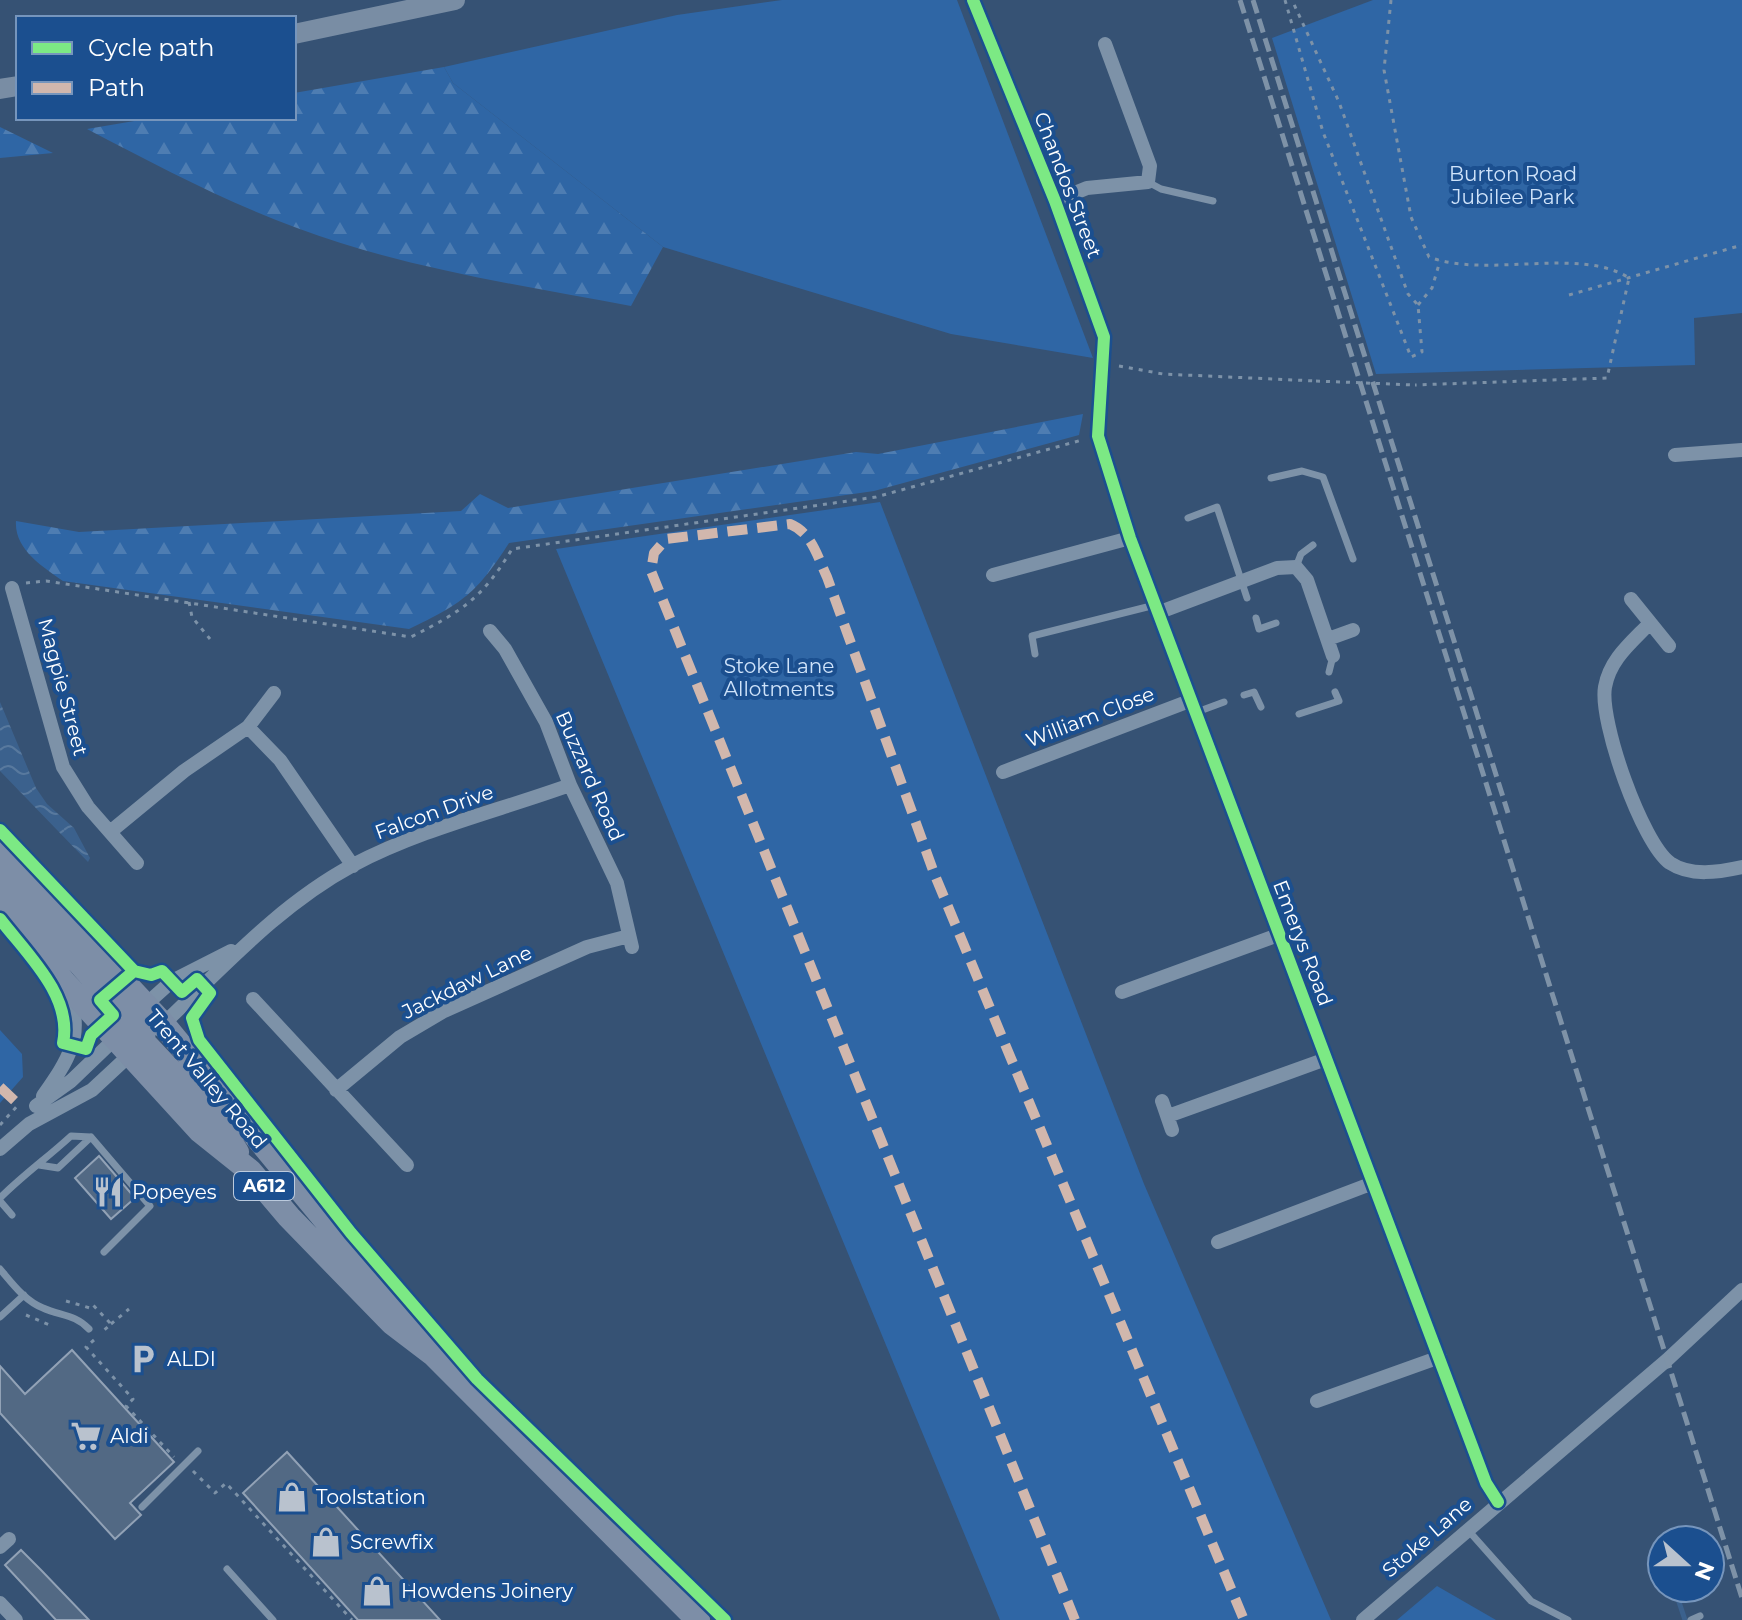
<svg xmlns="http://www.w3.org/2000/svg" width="1742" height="1620" viewBox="0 0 1742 1620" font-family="Montserrat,sans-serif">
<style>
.green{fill:#2f66a5}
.forest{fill:url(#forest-firs)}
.water{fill:url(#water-waves)}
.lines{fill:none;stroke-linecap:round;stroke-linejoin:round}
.stream{stroke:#3b618d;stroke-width:5}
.building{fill:#526984;stroke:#92a2b6;stroke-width:2}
.path{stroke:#7d92a8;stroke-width:3;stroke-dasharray:4 6;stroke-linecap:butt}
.service{stroke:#7d92a8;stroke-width:7}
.minor{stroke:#7d92a8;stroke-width:14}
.secondary{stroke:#798da4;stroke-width:20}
.primary{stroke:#7d8ea7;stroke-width:24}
.rail{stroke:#7e92a7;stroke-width:5;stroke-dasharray:14 6;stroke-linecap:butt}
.path-bridge{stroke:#7d92a8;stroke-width:3;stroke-dasharray:4 6;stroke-linecap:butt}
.quiet{stroke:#d1b7ad;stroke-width:10;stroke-dasharray:20 10;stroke-linecap:butt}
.cycleway-casing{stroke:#1b4f8f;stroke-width:17}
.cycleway{stroke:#7ce984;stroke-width:12}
.labels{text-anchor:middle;stroke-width:8;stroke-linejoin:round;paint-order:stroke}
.shield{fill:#1b4f8f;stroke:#bbcadd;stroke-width:2}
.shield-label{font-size:18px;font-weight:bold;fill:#fff}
.park-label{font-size:20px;fill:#cfe3fa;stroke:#1b4f8f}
.street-label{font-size:20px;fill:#fff;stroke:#1b4f8f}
.poi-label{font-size:20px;fill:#fff;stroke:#1b4f8f;text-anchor:start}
</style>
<defs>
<pattern id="forest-firs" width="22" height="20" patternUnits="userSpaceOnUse" patternTransform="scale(2)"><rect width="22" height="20" fill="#2f66a5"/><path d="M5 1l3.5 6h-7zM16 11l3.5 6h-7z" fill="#4e7db2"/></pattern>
<pattern id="water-waves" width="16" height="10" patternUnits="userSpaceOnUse" patternTransform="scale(2)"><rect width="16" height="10" fill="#3b618d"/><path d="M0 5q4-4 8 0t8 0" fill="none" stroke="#58799e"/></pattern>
</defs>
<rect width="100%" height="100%" fill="#365274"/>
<!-- green -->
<path class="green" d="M 782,0 L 957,0 L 1093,358 L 951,334 L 663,247 L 453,83 L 444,67 L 677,15 Z
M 1373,0 L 1742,0 L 1742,313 L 1694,318 L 1695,365 L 1376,374 L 1272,38 Z
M 880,502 L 1144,1184 L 1331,1620 L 1000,1620 L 556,549 Z
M 0,1030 L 22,1054 L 23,1077 L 0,1103 Z
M 1437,1586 L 1496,1620 L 1397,1620 Z"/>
<!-- forest -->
<path class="forest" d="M 444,67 L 453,83 L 663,247 L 631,306 C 520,285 403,268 297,228 C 224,201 156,165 87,129 L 152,118 L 294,118 L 294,93 Z
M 0,127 L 53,153 L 0,158 Z
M 1083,414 L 1079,435 L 874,491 L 509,543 C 477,593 462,604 409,629 L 63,581 C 43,567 14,549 16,521 L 79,532 L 461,511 L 480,494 L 508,508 L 856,452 L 878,454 Z"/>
<!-- water -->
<path class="water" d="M 0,702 L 36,788 L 47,804 L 74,828 L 90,858 L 88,862 L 0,771 Z"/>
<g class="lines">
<!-- stream -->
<path class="stream" d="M 1677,1596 L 1685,1620"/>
</g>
<!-- building -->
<path class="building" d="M 99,1156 L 135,1198 L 111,1219 L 75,1178 Z
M 72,1350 L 174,1462 L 130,1503 L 141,1515 L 115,1539 L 0,1413 L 0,1366 L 25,1394 Z
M 287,1452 L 440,1620 L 358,1620 L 243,1493 Z
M 21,1550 L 41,1570 L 89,1620 L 56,1620 L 5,1565 Z"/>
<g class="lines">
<!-- path -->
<path class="path" d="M 1285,0 L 1323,132 L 1411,357 L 1422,352 L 1418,305 L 1408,294 L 1339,102 L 1292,0
M 1391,0 L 1384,70 L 1411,217 L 1429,257 C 1486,279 1580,246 1629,278 L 1607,378 L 1415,385
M 1569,295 L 1742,245
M 1418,305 L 1432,288 L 1440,261
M 1119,366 L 1163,374 L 1316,381
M 26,583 L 46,581 L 411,637 C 462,611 482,599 512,549 L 876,497 L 1082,440
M 189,602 L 192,617 L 210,639
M 0,1125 L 19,1104
M 66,1301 L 90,1308 L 93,1305 L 111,1324 L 102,1332
M 26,1315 L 52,1326
M 111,1324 L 129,1309
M 94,1340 L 86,1347 L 133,1399 L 126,1406 L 174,1457
M 193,1471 L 215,1493 L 226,1483 L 352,1620"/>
<!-- service -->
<path class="service" d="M 1148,182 L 1161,189 L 1213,201
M 1271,478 L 1302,471 L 1323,477 L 1353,559
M 1188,518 L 1217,507 L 1247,598
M 1296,567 L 1301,554 L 1313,545
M 1256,618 L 1259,629 L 1276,623
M 1035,654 L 1032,636 L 1155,605
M 1329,672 L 1333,656
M 1244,695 L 1254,692 L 1261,707
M 1197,712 L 1224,702
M 1299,714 L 1339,701 L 1335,692
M 39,1165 L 58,1168 L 91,1137
M 0,1198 C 23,1175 47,1158 71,1136 L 91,1137 L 150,1206 L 104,1252
M 0,1201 L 12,1215
M 0,1269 C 12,1283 25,1301 43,1308 C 60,1316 75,1314 89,1329
M 0,1317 L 24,1295
M 142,1507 L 198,1451
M 1467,1529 L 1531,1601 L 1568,1620
M 227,1569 L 273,1620
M 1691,1620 L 1700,1616"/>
<!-- minor -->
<path class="minor" d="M 973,0 L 1055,201 L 1104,337 L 1098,436 L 1130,538 L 1486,1483 L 1498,1502
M 1055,201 L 1087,188 L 1148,182 L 1150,166 L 1105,44
M 1675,455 L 1742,450
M 993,575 L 1130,538
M 12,588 L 63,767 L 88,807 L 137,863
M 1631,599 L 1669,646
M 1160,612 L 1277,568 L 1296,567 L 1307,580 L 1333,656
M 1650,623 C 1631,643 1610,659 1605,687 C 1599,721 1642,843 1670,863 C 1691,877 1719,872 1742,867
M 490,631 L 505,649 L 546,722 L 570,785 L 617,883 L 632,947
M 1328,639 L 1353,630
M 248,727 L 280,760 L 353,866
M 1003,772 L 1192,700
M 110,832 L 184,771 L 248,727 L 274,693
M 1122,992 L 1278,935
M 253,999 L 407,1165
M 142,1008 L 172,981 L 231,951
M 158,1029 C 220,971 277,906 353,865 C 421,829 498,811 570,785
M 336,1090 L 400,1037 L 444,1011 L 587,947 L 629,936
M 43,1096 C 66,1063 85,1037 69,996
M 1162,1101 L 1172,1130
M 36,1106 L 71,1081 L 121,1033
M 1168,1116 L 1326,1059
M 0,1149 L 29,1124 L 92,1090 L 134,1051
M 1218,1242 L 1373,1183
M 1317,1401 L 1440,1357
M 0,1547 L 9,1539
M 0,1603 L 16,1620
M 1363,1620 L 1667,1360 L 1742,1290"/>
<!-- secondary -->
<path class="secondary" d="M 294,34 L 455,0
M 0,89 L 18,86"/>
<!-- primary -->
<path class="primary" d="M 0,849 L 163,1024 L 419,1333
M 0,873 L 143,1035 L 144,1042
M 0,900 L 63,981 L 200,1131 L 250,1171 L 289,1217 L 392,1323 L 434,1355 L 698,1620
M 134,1032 L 214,1117 L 237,1152"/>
<!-- rail -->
<path class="rail" d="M 1240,0 L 1742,1598
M 1253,0 L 1508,813"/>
<!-- path-bridge -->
<path class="path-bridge" d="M 1316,381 L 1415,385"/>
<!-- quiet -->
<path class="quiet" d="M 0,1087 L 18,1104
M 1075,1620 L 651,571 L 654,553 L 666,539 L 790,524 C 812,533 817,556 827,577 L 934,873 L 1244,1620"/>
<!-- cycleway casing -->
<g class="cycleway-casing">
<path id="cycleway" d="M 973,0 L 1055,201 L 1104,337 L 1098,436 L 1130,538 L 1486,1483 L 1498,1502
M 0,830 L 134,971 L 151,975 L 162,971 L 182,992 L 197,979 L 210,993 L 192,1018 L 199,1040 L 351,1233 L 477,1379 L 725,1620
M 0,919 C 26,953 73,996 63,1043 L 86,1049 L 91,1035 L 113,1015 L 100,1000 L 134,971"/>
</g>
<!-- cycleway -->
<use href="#cycleway" class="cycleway"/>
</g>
<!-- icons -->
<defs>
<g id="restaurant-bare" transform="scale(2.4)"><path d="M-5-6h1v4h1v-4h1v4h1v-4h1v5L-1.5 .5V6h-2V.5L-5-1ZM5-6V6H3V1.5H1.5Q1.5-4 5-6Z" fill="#b9c2ce" stroke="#1b4f8f" stroke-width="2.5" paint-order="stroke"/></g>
<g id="parking-bare" transform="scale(2.4)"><path d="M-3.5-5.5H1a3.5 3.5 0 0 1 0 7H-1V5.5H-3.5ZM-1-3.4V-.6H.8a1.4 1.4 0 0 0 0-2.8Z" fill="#b9c2ce" stroke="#1b4f8f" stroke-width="2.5" paint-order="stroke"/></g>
<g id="supermarket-bare" transform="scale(2.4)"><path d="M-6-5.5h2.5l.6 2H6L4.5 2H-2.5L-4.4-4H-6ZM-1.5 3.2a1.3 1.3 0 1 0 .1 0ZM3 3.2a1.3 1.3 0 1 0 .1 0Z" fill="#b9c2ce" stroke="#1b4f8f" stroke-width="2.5" paint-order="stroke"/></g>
<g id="shop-bare" transform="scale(2.4)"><path d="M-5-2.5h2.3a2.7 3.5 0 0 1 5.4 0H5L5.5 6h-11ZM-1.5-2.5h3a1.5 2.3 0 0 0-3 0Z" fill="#b9c2ce" stroke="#1b4f8f" stroke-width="2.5" paint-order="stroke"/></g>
</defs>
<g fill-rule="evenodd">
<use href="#restaurant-bare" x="108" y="1192"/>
<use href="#parking-bare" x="143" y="1359"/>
<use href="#supermarket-bare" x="86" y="1436"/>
<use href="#shop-bare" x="292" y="1497"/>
<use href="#shop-bare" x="326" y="1542"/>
<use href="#shop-bare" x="377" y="1591"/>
</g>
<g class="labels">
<!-- shield labels -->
<rect class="shield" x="234" y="1172" width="60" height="28" rx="6"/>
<g class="shield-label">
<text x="264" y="1192">A612</text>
</g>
<!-- park labels -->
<g class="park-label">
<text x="1513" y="181">Burton Road<tspan x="1513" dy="23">Jubilee Park</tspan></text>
<text x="779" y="673">Stoke Lane<tspan x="779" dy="23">Allotments</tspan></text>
</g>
<!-- street labels -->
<g class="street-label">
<text transform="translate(1068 185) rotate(69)" y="7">Chandos Street</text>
<text transform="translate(63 687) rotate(75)" y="7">Magpie Street</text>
<text transform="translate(1090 717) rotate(-21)" y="7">William Close</text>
<text transform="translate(590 776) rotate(66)" y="7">Buzzard Road</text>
<text transform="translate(434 812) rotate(-20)" y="7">Falcon Drive</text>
<text transform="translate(1303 943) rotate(69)" y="7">Emerys Road</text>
<text transform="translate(467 982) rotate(-26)" y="7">Jackdaw Lane</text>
<text transform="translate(207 1079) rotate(50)" y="7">Trent Valley Road</text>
<text transform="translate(1427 1537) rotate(-41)" y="7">Stoke Lane</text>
</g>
<!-- poi labels -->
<g class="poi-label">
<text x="132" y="1199">Popeyes</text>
<text x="167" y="1366">ALDI</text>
<text x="110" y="1443">Aldi</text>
<text x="316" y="1504">Toolstation</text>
<text x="350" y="1549">Screwfix</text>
<text x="401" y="1598">Howdens Joinery</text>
</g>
</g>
<!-- legend -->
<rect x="16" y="16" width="280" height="104" fill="#1b4f8f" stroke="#7695bc" stroke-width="2"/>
<rect x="32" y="42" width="40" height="12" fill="#7ce984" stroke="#7695bc" stroke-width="2"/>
<text x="88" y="56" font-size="24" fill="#ffffff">Cycle path</text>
<rect x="32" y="82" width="40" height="12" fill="#d1b7ad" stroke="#7695bc" stroke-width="2"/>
<text x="88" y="96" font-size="24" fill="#ffffff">Path</text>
<!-- north arrow -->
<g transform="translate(1686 1564) rotate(111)"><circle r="38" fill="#1b4f8f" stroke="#7695bc" stroke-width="2"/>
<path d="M0-6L14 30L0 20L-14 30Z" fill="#b9c2ce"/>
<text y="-12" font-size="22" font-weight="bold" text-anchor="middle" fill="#ffffff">N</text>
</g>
</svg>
